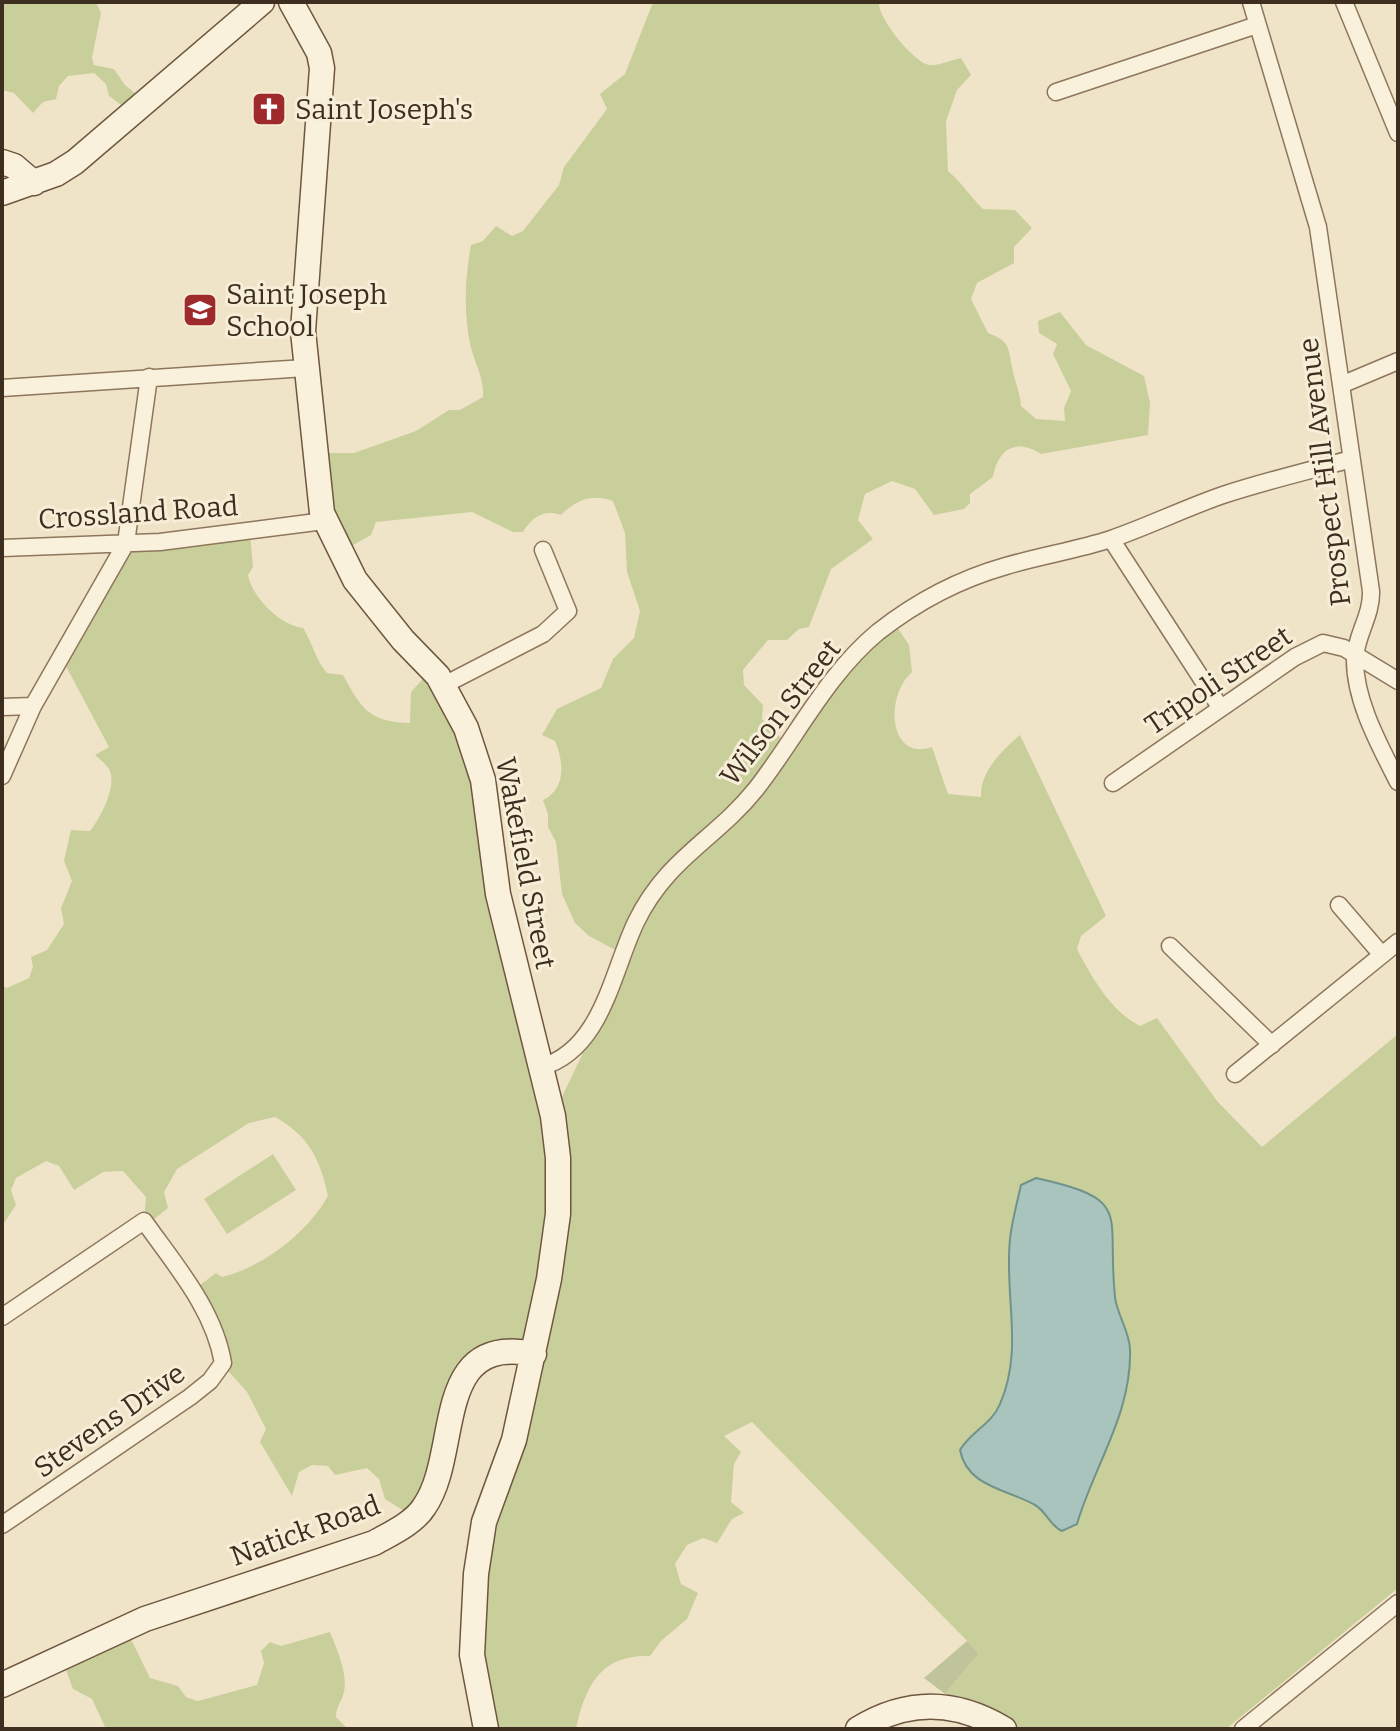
<svg xmlns="http://www.w3.org/2000/svg" width="1400" height="1731" viewBox="0 0 1400 1731" font-family="Bitter,serif">
<style>
.green{fill:#c9cf9b}
.cemetery{fill:#bfc49a}
.water{fill:#a9c4bc;stroke:#6f938a;stroke-width:2}
.lines{fill:none;stroke-linecap:round;stroke-linejoin:round}
.street-casing{stroke:#8d765c;stroke-width:19}
.secondary-casing{stroke:#6f573f;stroke-width:27}
.street{stroke:#faf1dc;stroke-width:16}
.secondary{stroke:#faf1dc;stroke-width:24}
.labels{text-anchor:middle;stroke-width:6;stroke-linejoin:round;paint-order:stroke}
.poi-label{font-size:28px;fill:#3d2e20;stroke:#f7eed8;text-anchor:start}
.street-label{font-size:28px;fill:#3d2e20;stroke:#f7eed8}
</style>
<rect width="100%" height="100%" fill="#f0e4c8"/>
<!-- green -->
<path class="green" d="M 2,2 L 96,2 L 101,13 L 92,58 L 94,65 L 114,69 L 125,85 L 146,102 L 132,113 L 109,96 L 106,84 L 94,73 L 68,76 L 59,86 L 56,99 L 43,102 L 33,113 L 14,93 L 2,90 Z
M 653,2 L 879,2 C 877,17 913,62 929,65 C 938,66 952,60 961,58 L 971,75 L 957,90 L 946,121 L 948,171 C 962,183 970,196 983,209 L 1015,210 L 1032,228 L 1014,247 L 1014,263 L 977,283 L 971,299 L 988,333 C 1010,341 1008,347 1012,367 C 1014,380 1020,391 1021,406 L 1036,419 L 1065,421 L 1064,408 L 1071,391 L 1053,354 L 1057,344 L 1039,333 L 1038,321 L 1060,312 L 1086,345 L 1144,376 L 1150,403 L 1148,435 L 1041,454 C 1015,438 998,449 993,477 L 970,494 L 970,503 L 964,509 L 934,515 L 915,489 L 892,481 L 865,494 L 858,520 L 873,539 L 831,569 L 809,627 L 799,629 L 787,640 L 768,640 L 743,670 L 744,685 L 763,705 L 762,719 L 784,741 L 893,621 L 909,645 L 912,672 C 884,697 889,762 932,747 L 948,794 L 981,797 C 980,772 1001,751 1020,735 L 1106,916 L 1081,936 L 1077,949 C 1092,978 1111,1011 1140,1026 L 1157,1018 L 1217,1101 L 1262,1147 L 1398,1034 L 1398,1588 L 1226,1729 L 1022,1729 L 986,1707 L 945,1694 L 979,1653 L 752,1422 L 724,1436 L 741,1452 L 734,1464 L 731,1502 L 744,1513 L 732,1519 L 717,1543 L 703,1538 L 687,1545 L 675,1564 L 681,1584 L 698,1593 L 687,1619 L 661,1641 L 650,1656 C 601,1654 585,1686 576,1729 L 477,1729 C 434,1598 492,1471 533,1348 L 466,1369 L 440,1463 L 409,1514 L 385,1499 L 379,1479 L 367,1468 L 335,1475 L 328,1466 L 312,1465 L 299,1472 L 292,1496 L 260,1442 L 266,1429 L 247,1392 L 222,1364 L 192,1291 L 216,1273 L 222,1277 C 263,1267 307,1233 328,1196 C 320,1159 309,1136 275,1117 L 249,1123 L 177,1169 L 164,1192 L 168,1208 L 147,1225 L 144,1222 L 146,1197 L 123,1171 L 103,1172 L 74,1190 L 59,1166 L 46,1161 L 16,1178 L 11,1190 L 16,1205 L 2,1226 L 2,986 L 7,988 L 29,978 L 33,967 L 31,957 L 47,950 L 64,924 L 61,908 L 72,881 L 64,861 L 71,830 L 90,831 C 100,819 118,785 109,769 C 106,764 99,759 95,755 L 109,747 L 61,657 L 120,552 L 250,534 L 253,567 L 248,575 C 252,597 280,625 303,628 C 313,644 315,659 327,673 L 343,675 C 362,710 370,722 410,723 L 411,692 L 430,671 L 454,707 L 559,1103 L 601,1015 L 619,952 L 589,936 L 575,923 L 562,894 L 556,842 L 548,827 L 548,814 L 543,800 C 566,789 564,762 555,741 L 542,735 L 557,709 L 601,688 L 613,659 L 634,638 L 640,611 L 627,572 L 625,533 L 613,501 C 592,493 576,500 561,515 C 544,509 532,517 523,532 L 513,532 L 472,512 L 376,522 L 371,535 L 339,553 L 315,453 L 354,453 L 416,431 L 449,410 L 460,410 L 483,397 C 484,378 476,366 471,348 C 463,314 465,278 471,245 L 483,241 L 496,226 L 512,236 L 523,231 L 559,185 L 564,167 L 607,109 L 600,94 L 625,74 Z
M 273,1154 L 296,1190 L 227,1234 L 204,1199 Z
M 127,1631 L 150,1678 L 178,1686 L 186,1697 L 198,1701 L 257,1685 L 264,1663 L 261,1651 L 270,1642 L 281,1646 L 330,1632 C 337,1650 348,1673 344,1692 C 342,1701 336,1706 336,1717 L 348,1729 L 106,1729 L 92,1699 L 73,1689 L 62,1659 Z"/>
<!-- cemetery -->
<path class="cemetery" d="M 967,1641 L 979,1653 L 945,1694 L 924,1678 Z"/>
<!-- water -->
<path class="water" d="M 1036,1178 C 1135,1200 1106,1212 1115,1297 C 1117,1315 1130,1332 1130,1350 C 1132,1413 1094,1466 1077,1524 L 1062,1531 C 1050,1526 1046,1511 1035,1505 C 1007,1489 967,1487 960,1450 C 970,1432 992,1424 1000,1404 C 1024,1349 1004,1296 1010,1239 C 1012,1221 1017,1203 1021,1185 Z"/>
<g class="lines">
<!-- street casing -->
<g class="street-casing">
<path id="street" d="M 1251,2 L 1318,227 L 1371,591 C 1372,615 1356,635 1355,658 C 1354,700 1380,746 1398,782
M 1344,2 L 1398,133
M 1056,92 L 1257,25
M 1341,385 L 1398,361
M 2,388 L 305,368
M 1111,539 L 1220,707
M 2,548 L 160,542 L 324,521
M 444,685 L 543,634 L 568,611 L 543,550
M 2,707 L 33,706
M 2,776 L 33,706 L 126,543 L 149,377
M 1113,783 L 1295,657 L 1323,643 L 1344,648 L 1398,681
M 1339,905 L 1382,955
M 1170,946 L 1272,1045
M 541,1067 C 602,1050 612,972 636,922 C 667,858 715,840 756,789 C 796,738 827,674 878,632 C 915,603 960,579 1006,566 C 1040,556 1077,550 1111,539 C 1149,526 1185,508 1223,495 C 1265,481 1309,471 1351,459
M 1235,1074 L 1398,942
M 2,1317 L 144,1221 C 175,1265 214,1309 223,1363 L 210,1381 L 190,1397 L 2,1525
M 1243,1729 L 1398,1603"/>
</g>
<!-- secondary casing -->
<g class="secondary-casing">
<path id="secondary" d="M 291,2 L 319,53 L 322,68 L 303,331 L 322,513 L 355,580 L 403,640 L 438,676 L 466,728 L 483,780 L 498,894 L 553,1116 L 558,1158 L 558,1214 L 549,1279 L 514,1440 L 484,1522 L 476,1574 L 472,1655 L 486,1729
M 2,162 L 14,166 L 34,183
M 2,193 L 56,174 L 75,162 L 262,2
M 2,1685 L 145,1619 L 374,1543 C 390,1534 414,1523 424,1507 C 462,1453 430,1333 534,1354
M 858,1729 C 907,1699 954,1699 1004,1729"/>
</g>
<!-- street -->
<use href="#street" class="street"/>
<!-- secondary -->
<use href="#secondary" class="secondary"/>
</g>
<!-- icons -->
<defs>
<g id="church-square" transform="scale(1.8)"><rect x="-9" y="-9" width="18" height="18" rx="4" fill="#9e2a2b" stroke="#f7eed8"/><path d="M-1.2-6h2.4v3.5h3.3v2.4h-3.3V6h-2.4V-.1h-3.3v-2.4h3.3Z" fill="#fff"/></g>
<g id="school-square" transform="scale(1.8)"><rect x="-9" y="-9" width="18" height="18" rx="4" fill="#9e2a2b" stroke="#f7eed8"/><path d="M0-5L7-2L0 1L-7-2ZM-4 1L0 2.5L4 1V4Q0 6-4 4Z" fill="#fff"/></g>
</defs>
<g fill-rule="evenodd">
<use href="#church-square" x="269" y="109"/>
<use href="#school-square" x="200" y="310"/>
</g>
<g class="labels">
<!-- poi labels -->
<g class="poi-label">
<text x="295" y="119">Saint Joseph's</text>
<text x="226" y="304">Saint Joseph<tspan x="226" dy="32">School</tspan></text>
</g>
<!-- street labels -->
<g class="street-label">
<text transform="translate(1324 472) rotate(-97)" y="10">Prospect Hill Avenue</text>
<text transform="translate(138 512) rotate(-4)" y="10">Crossland Road</text>
<text transform="translate(1218 680) rotate(-34)" y="10">Tripoli Street</text>
<text transform="translate(780 712) rotate(-52)" y="10">Wilson Street</text>
<text transform="translate(526 863) rotate(79)" y="10">Wakefield Street</text>
<text transform="translate(109 1420) rotate(-35)" y="10">Stevens Drive</text>
<text transform="translate(305 1530) rotate(-20)" y="10">Natick Road</text>
</g>
</g>
<!-- border -->
<rect width="1400" height="1731" fill="none" stroke="#3d2e20" stroke-width="8"/>
</svg>
